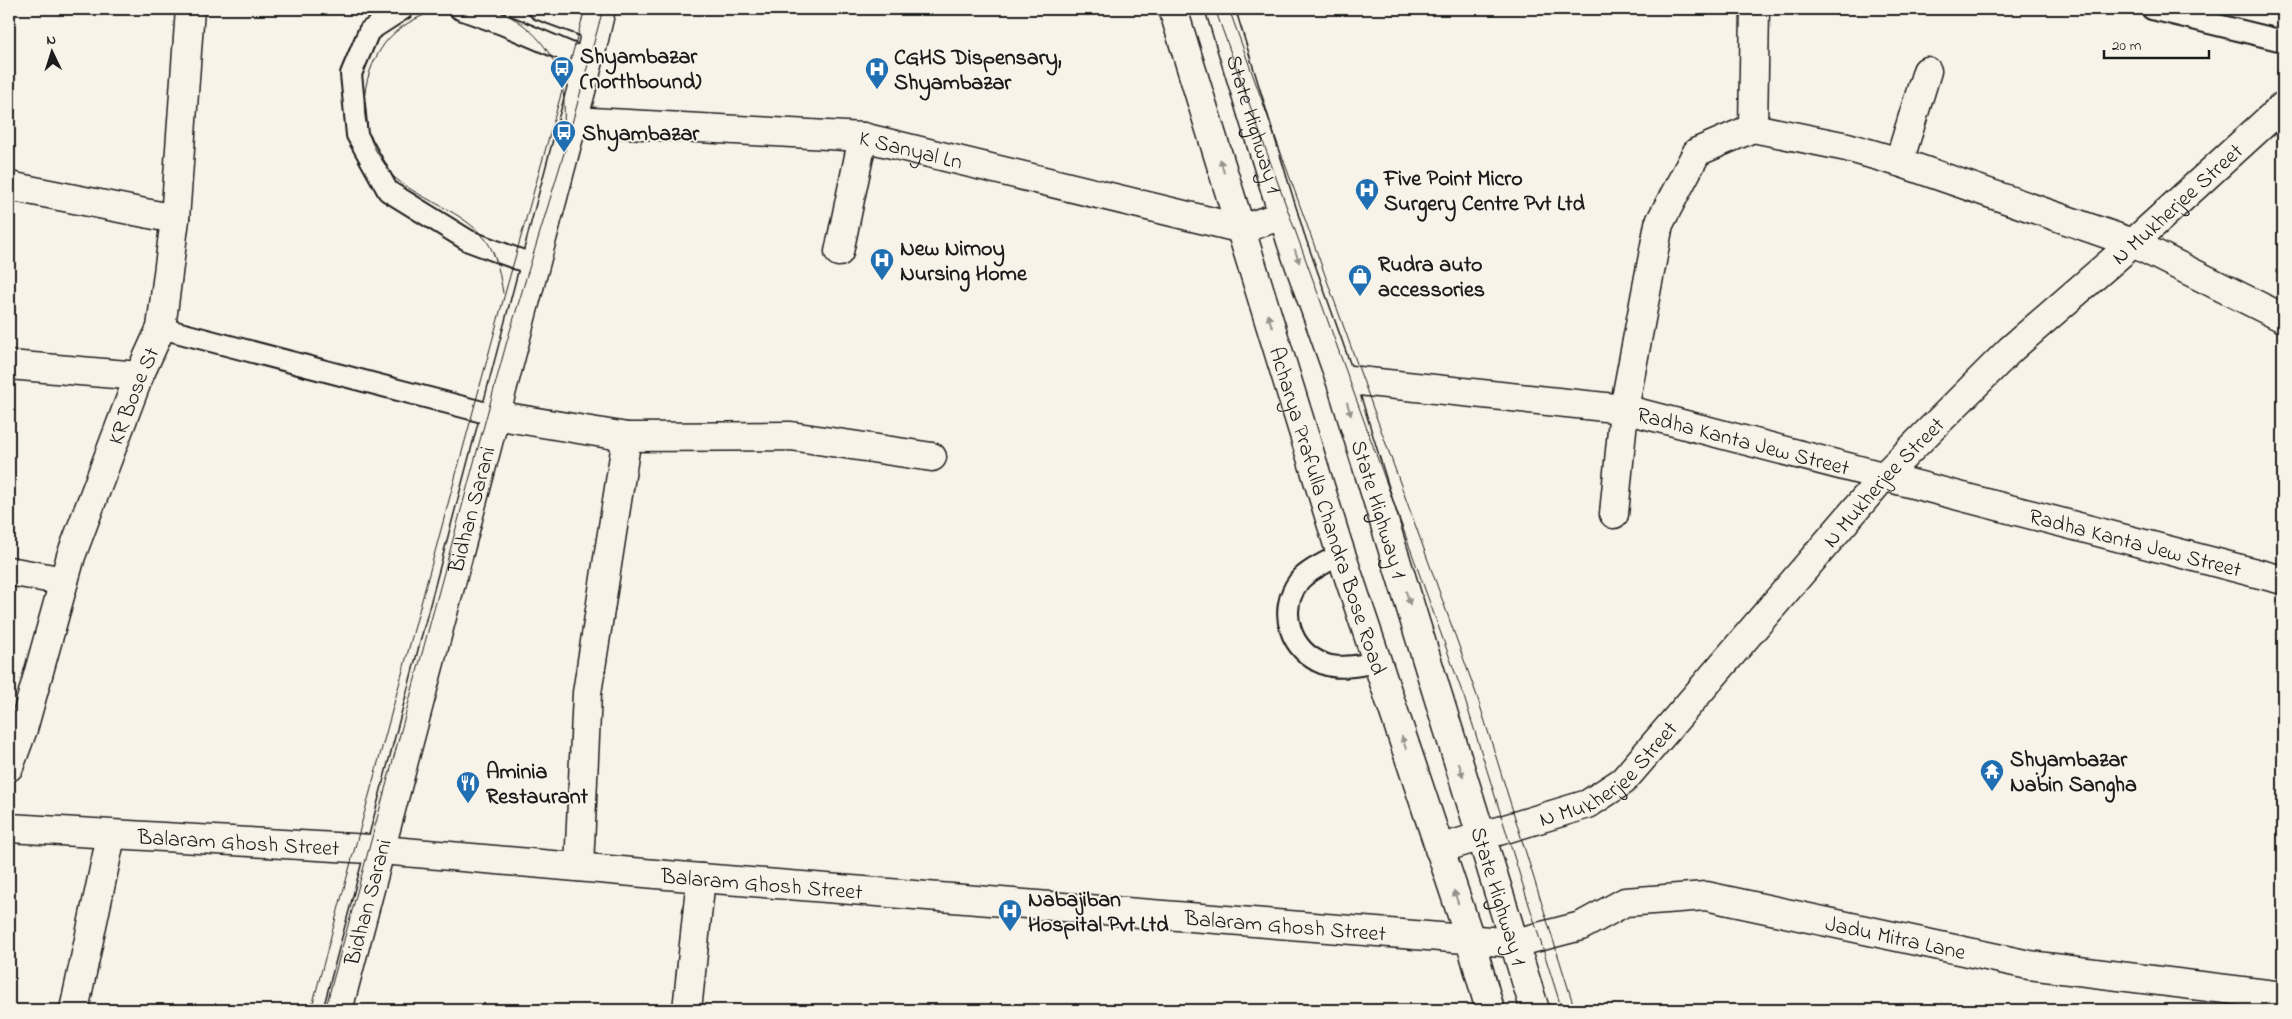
<svg xmlns="http://www.w3.org/2000/svg" width="2292" height="1019" viewBox="0 0 2292 1019" font-family="'Indie Flower',sans-serif">
<style>
.lines{fill:none;stroke-linecap:round;stroke-linejoin:round}
.service-casing{stroke:#1c1c1c;stroke-width:24}
.minor-casing{stroke:#1c1c1c;stroke-width:31}
.tertiary-casing{stroke:#1c1c1c;stroke-width:31}
.primary-casing{stroke:#1c1c1c;stroke-width:31}
.service{stroke:#f7f3e8;stroke-width:20}
.minor{stroke:#f7f3e8;stroke-width:28}
.tertiary{stroke:#f7f3e8;stroke-width:28}
.primary{stroke:#f7f3e8;stroke-width:28}
.tram{stroke:#1c1c1c;stroke-width:1}
.oneway{fill:#94928c}
.labels{text-anchor:middle;stroke-width:4;stroke-linejoin:round;paint-order:stroke}
.poi-label{font-size:22px;font-weight:bold;fill:#1c1c1c;stroke:#f7f3e8;text-anchor:start}
.street-label{font-size:22px;fill:#1c1c1c;stroke:#f7f3e8}
</style>
<rect width="100%" height="100%" fill="#f7f3e8"/>
<filter id="ink" filterUnits="userSpaceOnUse"><feTurbulence type="fractalNoise" baseFrequency=".02" numOctaves="2"/><feDisplacementMap in="SourceGraphic" scale="10" xChannelSelector="R" yChannelSelector="G"/><feConvolveMatrix kernelMatrix="1 2 1 2 8 2 1 2 1" color-interpolation-filters="sRGB"/></filter>
<g filter="url(#ink)">
<g class="lines">
<!-- service casing -->
<g class="service-casing">
<path id="service" d="M 403,9 L 369,31 L 351,74 L 357,135 L 388,191 L 469,241 L 534,265
M 460,9 L 502,24 L 589,61
M 539,9 L 596,30
M 2152,9 L 2283,41
M 161,328 L 494,415
M 1341,554 C 1329,561 1308,570 1299,581 C 1277,611 1290,651 1324,664 C 1339,670 1361,665 1377,662"/>
</g>
<!-- minor casing -->
<g class="minor-casing">
<g id="minor">
<path id="s1" d="M 573,121 L 863,137 L 1242,229 L 1283,215"/>
<path d="M 1753,128 L 1755,9"/>
<path d="M 1899,162 L 1927,71"/>
<path d="M 9,186 L 175,219"/>
<path d="M 839,252 L 863,137"/>
<path d="M 9,365 L 139,376"/>
<path id="s2" d="M 1340,379 L 1624,409 L 2283,580"/>
<path d="M 494,415 L 627,437 L 791,436 L 932,457"/>
<path d="M 1614,514 L 1624,409 L 1659,224 L 1697,152 L 1753,128 L 1847,147 L 1899,162 L 2133,243 L 2283,318"/>
<path d="M 9,571 L 64,581"/>
<path id="s3" d="M 9,767 L 23,729 L 71,556 L 139,376 L 161,328 L 175,219 L 190,9"/>
<path id="s4" d="M 9,828 L 370,849 L 701,878 L 1515,943 L 1581,926 L 1625,902 L 1706,896 L 2029,965 L 2283,996"/>
<path id="s5" d="M 1439,849 L 1588,804 L 1623,781 L 1884,476 L 2011,349 L 2133,243 L 2283,106"/>
<path d="M 579,867 L 587,693 L 627,437"/>
<path d="M 74,1010 L 111,836"/>
<path d="M 687,1010 L 701,878"/>
</g>
</g>
<!-- tertiary casing -->
<g class="tertiary-casing">
<g id="tertiary">
<path id="s6" d="M 338,1010 L 589,61 L 601,9"/>
</g>
</g>
<!-- primary casing -->
<g class="primary-casing">
<g id="primary">
<path id="s7" d="M 1173,9 L 1338,545 L 1470,939 L 1490,1010"/>
<path id="s8" d="M 1220,9 L 1291,241 L 1340,379 L 1535,1010"/>
</g>
</g>
<!-- service -->
<use href="#service" class="service"/>
<!-- minor -->
<use href="#minor" class="minor"/>
<!-- tertiary -->
<use href="#tertiary" class="tertiary"/>
<!-- primary -->
<use href="#primary" class="primary"/>
<!-- tram -->
<path class="tram" d="M 438,9 C 418,17 398,26 385,43 C 358,79 357,128 384,163 C 387,168 391,174 395,178 C 424,202 462,210 486,240 C 497,255 500,276 503,293
M 488,9 C 521,15 548,43 559,74 C 566,93 564,118 564,138
M 1215,9 L 1465,700 L 1562,1010
M 1229,9 L 1477,696 L 1575,1010
M 311,1010 L 504,297 L 585,9
M 325,1010 L 507,341 L 564,153 L 603,9"/>
</g>
<!-- one-way arrows -->
<defs><path id="oneway-solid" d="M-6-.8H1V-3.2L6.5 0L1 3.2V.8H-6Z" transform="scale(1.25)"/></defs>
<g class="oneway">
<use href="#oneway-solid" transform="translate(1222 166) rotate(-107)"/>
<use href="#oneway-solid" transform="translate(1297 256) rotate(71)"/>
<use href="#oneway-solid" transform="translate(1270 321) rotate(-107)"/>
<use href="#oneway-solid" transform="translate(1349 409) rotate(73)"/>
<use href="#oneway-solid" transform="translate(1408 598) rotate(73)"/>
<use href="#oneway-solid" transform="translate(1404 743) rotate(-108)"/>
<use href="#oneway-solid" transform="translate(1461 770) rotate(73)"/>
<use href="#oneway-solid" transform="translate(1456 897) rotate(-108)"/>
</g>
</g>
<!-- icons -->
<defs>
<g id="bus-pin" transform="scale(1.25)"><path d="M0 17L-7.5 6A9.5 9.5 0 1 1 7.5 6Z" fill="#1f6fb2" stroke="#f7f3e8"/><path d="M-5-6H5V4H4V6H2V4H-2V6H-4V4H-5ZM-3.5-4V0h7V-4ZM-3.5 1.2v1.5H-2V1.2ZM2 1.2v1.5H3.5V1.2Z" fill="#fff"/></g>
<g id="hospital-pin" transform="scale(1.25)"><path d="M0 17L-7.5 6A9.5 9.5 0 1 1 7.5 6Z" fill="#1f6fb2" stroke="#f7f3e8"/><path d="M-5-5h3v3.5h4V-5h3V5h-3V1.5h-4V5h-3Z" fill="#fff"/></g>
<g id="shop-pin" transform="scale(1.25)"><path d="M0 17L-7.5 6A9.5 9.5 0 1 1 7.5 6Z" fill="#1f6fb2" stroke="#f7f3e8"/><path d="M-5-2.5h2.3a2.7 3.5 0 0 1 5.4 0H5L5.5 6h-11ZM-1.5-2.5h3a1.5 2.3 0 0 0-3 0Z" fill="#fff"/></g>
<g id="temple-pin" transform="scale(1.25)"><path d="M0 17L-7.5 6A9.5 9.5 0 1 1 7.5 6Z" fill="#1f6fb2" stroke="#f7f3e8"/><path d="M0-6L5-2H3V0L6.5 2.5H4V6H1.5V3h-3V6H-4V2.5H-6.5L-3 0V-2H-5Z" fill="#fff"/></g>
<g id="restaurant-pin" transform="scale(1.25)"><path d="M0 17L-7.5 6A9.5 9.5 0 1 1 7.5 6Z" fill="#1f6fb2" stroke="#f7f3e8"/><path d="M-5-6h1v4h1v-4h1v4h1v-4h1v5L-1.5 .5V6h-2V.5L-5-1ZM5-6V6H3V1.5H1.5Q1.5-4 5-6Z" fill="#fff"/></g>
</defs>
<g fill-rule="evenodd">
<use href="#bus-pin" x="562" y="68"/>
<use href="#hospital-pin" x="877" y="69"/>
<use href="#bus-pin" x="564" y="132"/>
<use href="#hospital-pin" x="1367" y="190"/>
<use href="#hospital-pin" x="882" y="260"/>
<use href="#shop-pin" x="1360" y="276"/>
<use href="#temple-pin" x="1992" y="771"/>
<use href="#restaurant-pin" x="468" y="783"/>
<use href="#hospital-pin" x="1010" y="911"/>
</g>
<g class="labels">
<!-- poi labels -->
<g class="poi-label">
<text x="580" y="63">Shyambazar<tspan x="580" dy="25">(northbound)</tspan></text>
<text x="894" y="64">CGHS Dispensary,<tspan x="894" dy="25">Shyambazar</tspan></text>
<text x="582" y="140">Shyambazar</text>
<text x="1384" y="185">Five Point Micro<tspan x="1384" dy="25">Surgery Centre Pvt Ltd</tspan></text>
<text x="900" y="255">New Nirnoy<tspan x="900" dy="25">Nursing Home</tspan></text>
<text x="1378" y="271">Rudra auto<tspan x="1378" dy="25">accessories</tspan></text>
<text x="2010" y="766">Shyambazar<tspan x="2010" dy="25">Nabin Sangha</tspan></text>
<text x="486" y="778">Aminia<tspan x="486" dy="25">Restaurant</tspan></text>
<text x="1028" y="906">Nabajiban<tspan x="1028" dy="25">Hospital Pvt Ltd</tspan></text>
</g>
<!-- street labels -->
<g class="street-label">
<text dy="8" stroke="none"><textPath href="#s8" startOffset="120">State Highway 1</textPath></text>
<text dy="8" stroke="none"><textPath href="#s1" startOffset="340">K Sanyal Ln</textPath></text>
<text dy="8" stroke="none"><textPath href="#s5" startOffset="999">N Mukherjee Street</textPath></text>
<text dy="8" stroke="none"><textPath href="#s3" startOffset="392">KR Bose St</textPath></text>
<text dy="8" stroke="none"><textPath href="#s2" startOffset="409">Radha Kanta Jew Street</textPath></text>
<text dy="8" stroke="none"><textPath href="#s5" startOffset="594">N Mukherjee Street</textPath></text>
<text dy="8" stroke="none"><textPath href="#s8" startOffset="525">State Highway 1</textPath></text>
<text dy="8" stroke="none"><textPath href="#s6" startOffset="518">Bidhan Sarani</textPath></text>
<text dy="8" stroke="none"><textPath href="#s7" startOffset="525">Acharya Prafulla Chandra Bose Road</textPath></text>
<text dy="8" stroke="none"><textPath href="#s2" startOffset="814">Radha Kanta Jew Street</textPath></text>
<text dy="8" stroke="none"><textPath href="#s5" startOffset="189">N Mukherjee Street</textPath></text>
<text dy="8" stroke="none"><textPath href="#s4" startOffset="230">Balaram Ghosh Street</textPath></text>
<text dy="8" stroke="none"><textPath href="#s4" startOffset="755">Balaram Ghosh Street</textPath></text>
<text dy="8" stroke="none"><textPath href="#s8" startOffset="930">State Highway 1</textPath></text>
<text dy="8" stroke="none"><textPath href="#s6" startOffset="112">Bidhan Sarani</textPath></text>
<text dy="8" stroke="none"><textPath href="#s4" startOffset="1280">Balaram Ghosh Street</textPath></text>
<text dy="8" stroke="none"><textPath href="#s4" startOffset="1904">Jadu Mitra Lane</textPath></text>
</g>
</g>
<!-- margin -->
<rect width="2292" height="1019" fill="none" stroke="#f7f3e8" stroke-width="30"/>
<rect x="15" y="15" width="2262" height="989" fill="none" stroke="#1c1c1c" stroke-width="2" filter="url(#ink)"/>
<!-- north arrow -->
<g transform="translate(52 52) rotate(356)" stroke="#f7f3e8" stroke-width="4" paint-order="stroke">
<path d="M0-4L9 19L0 12L-9 19Z" fill="#1c1c1c"/>
<text y="-8" font-size="14" font-weight="bold" text-anchor="middle" fill="#1c1c1c">N</text>
</g>
<!-- scale -->
<path d="M2104 50v8h105v-8" fill="none" stroke="#1c1c1c" stroke-width="2.5"/>
<text x="2112" y="50" font-size="15" fill="#1c1c1c" stroke="#f7f3e8" stroke-width="4" paint-order="stroke">20 m</text>
</svg>
